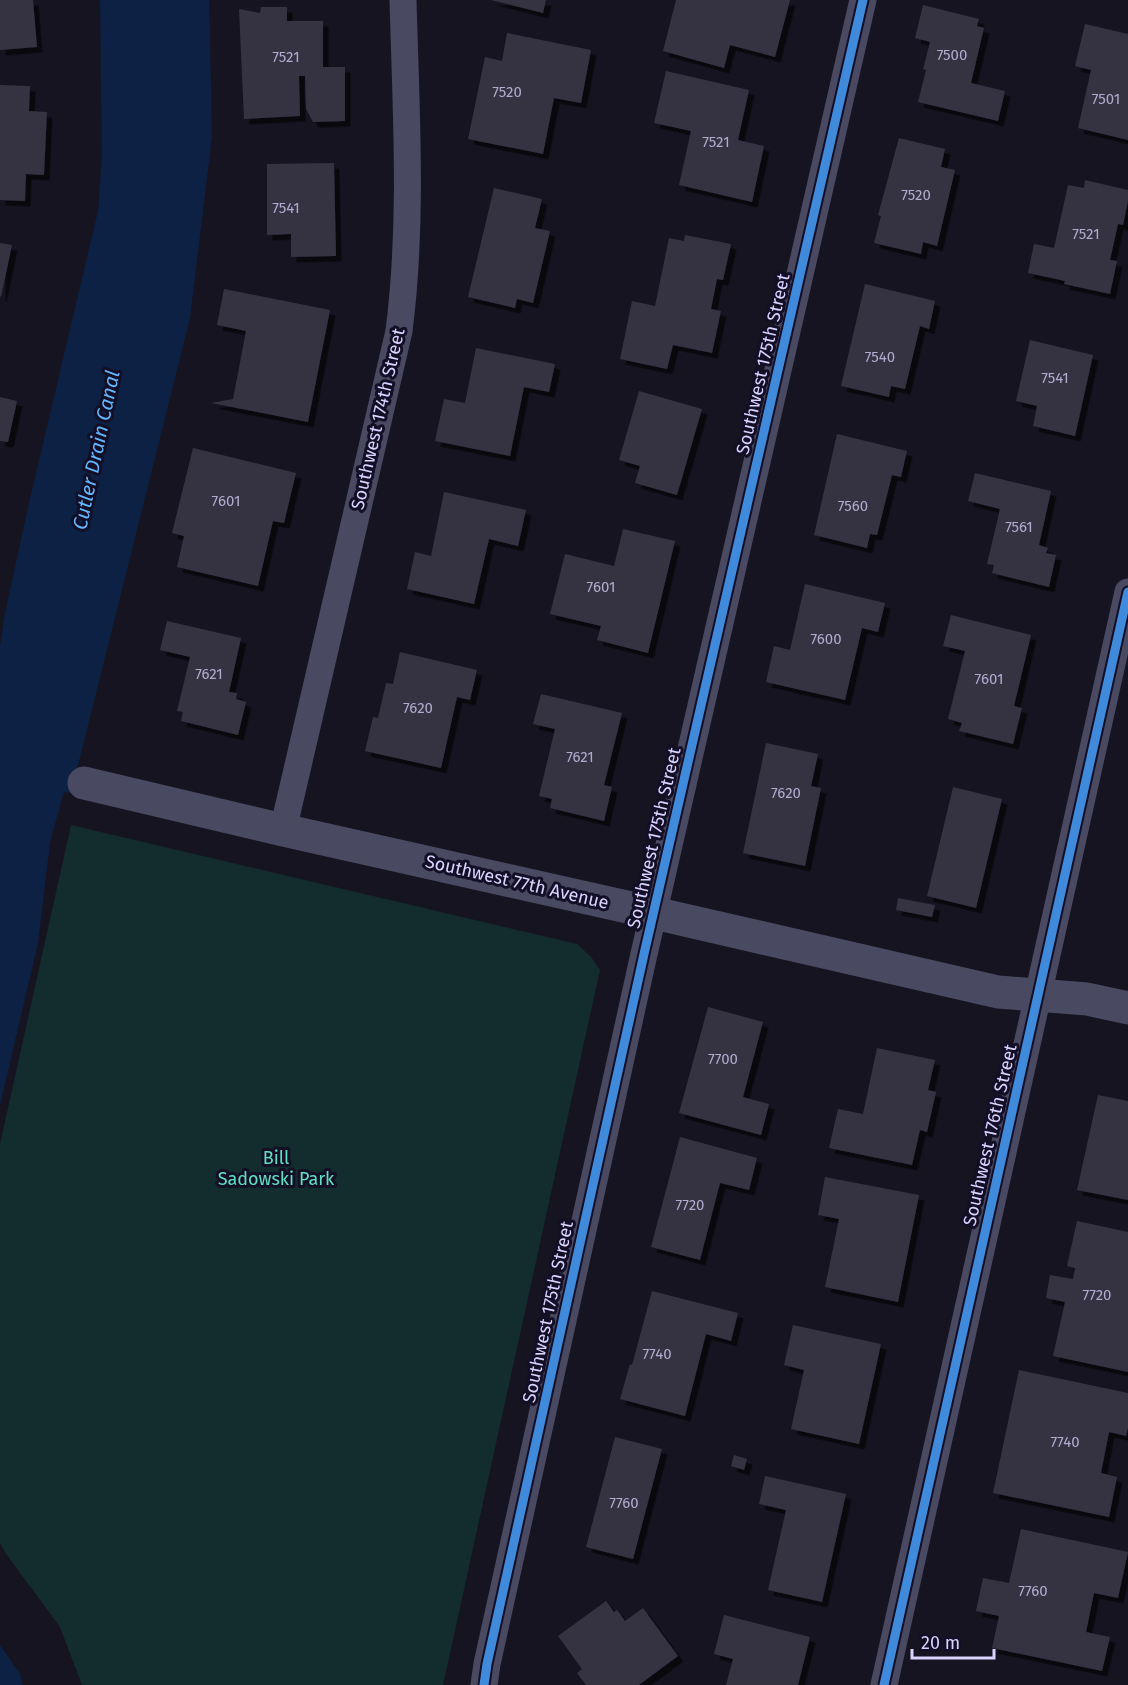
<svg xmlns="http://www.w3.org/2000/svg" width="1128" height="1685" viewBox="0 0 1128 1685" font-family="'Fira Sans',sans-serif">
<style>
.green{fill:#132c2d}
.water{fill:#0d2144}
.building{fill:#343243;filter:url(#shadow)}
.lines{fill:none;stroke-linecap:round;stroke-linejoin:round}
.minor{stroke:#4a4962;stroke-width:27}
.tertiary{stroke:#4a4962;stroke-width:33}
.cycleway-casing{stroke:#130f26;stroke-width:13}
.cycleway{stroke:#408adc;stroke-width:9}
.labels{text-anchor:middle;stroke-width:6;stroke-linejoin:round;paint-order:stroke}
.number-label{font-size:15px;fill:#b0acd0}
.street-label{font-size:18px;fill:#d9d4ff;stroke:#130f26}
.park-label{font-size:18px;fill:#5fe0c0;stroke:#130f26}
.water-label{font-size:20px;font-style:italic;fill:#62b6ff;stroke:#130f26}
</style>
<defs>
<filter id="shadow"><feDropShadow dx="5.5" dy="5.5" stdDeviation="0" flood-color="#0009"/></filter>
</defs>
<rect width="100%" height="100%" fill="#161421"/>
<!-- green -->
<path class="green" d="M 71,825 L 577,944 L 591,957 L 600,970 L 443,1685 L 82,1685 L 60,1627 L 6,1554 L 0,1543 L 0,1144 Z"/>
<!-- water -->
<path class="water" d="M 100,0 L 209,0 L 212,136 L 190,318 L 71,793 L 64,792 L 50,842 L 38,943 L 0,1105 L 0,646 L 5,613 L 29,503 L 98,211 L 102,156 Z
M 0,1645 L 20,1674 L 23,1685 L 0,1685 Z"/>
<!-- building -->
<path class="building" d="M 0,0 L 33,0 L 37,47 L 0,50 Z
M 491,0 L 546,0 L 543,13 Z
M 676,0 L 790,0 L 775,57 L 730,45 L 724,68 L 663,51 Z
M 923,5 L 979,19 L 977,26 L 984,28 L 971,83 L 1005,91 L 998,121 L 918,102 L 926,70 L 923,69 L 930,42 L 915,38 Z
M 261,7 L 287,7 L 287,21 L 323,21 L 323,67 L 345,67 L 345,121 L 313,122 L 306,109 L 305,76 L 299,76 L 300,116 L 244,119 L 239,9 L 260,13 Z
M 1085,24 L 1128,34 L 1128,140 L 1078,128 L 1091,70 L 1075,66 Z
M 507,33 L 591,50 L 581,103 L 554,98 L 543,154 L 468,139 L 485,57 L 502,61 Z
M 666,71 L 749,90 L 738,140 L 764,146 L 752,202 L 679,185 L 691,131 L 654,123 Z
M 0,85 L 30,86 L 29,111 L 47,112 L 44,175 L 26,174 L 25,201 L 0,200 Z
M 899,138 L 945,149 L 941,167 L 955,170 L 937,246 L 923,242 L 921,254 L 874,243 L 881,216 L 878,215 Z
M 334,163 L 336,256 L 291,257 L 291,234 L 267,235 L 267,164 Z
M 1085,180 L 1128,190 L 1128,201 L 1123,225 L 1118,224 L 1110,260 L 1117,261 L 1110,294 L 1064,284 L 1065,281 L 1028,273 L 1034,244 L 1054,248 L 1068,185 L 1084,188 Z
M 494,188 L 542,199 L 535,228 L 550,231 L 533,303 L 517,299 L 515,308 L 468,297 Z
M 685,235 L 731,244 L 723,280 L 717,279 L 711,309 L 721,311 L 712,353 L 673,345 L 667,369 L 620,359 L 632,301 L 655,306 L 669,238 L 684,241 Z
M 0,243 L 12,245 L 1,297 L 0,296 Z
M 865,284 L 935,301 L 929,329 L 920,326 L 905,389 L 891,386 L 889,397 L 841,386 Z
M 224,289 L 330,310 L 308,422 L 211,403 L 233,399 L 246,331 L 217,325 Z
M 1030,340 L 1093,355 L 1075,436 L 1033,426 L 1037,406 L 1016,401 Z
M 476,348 L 555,364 L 549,392 L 524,387 L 510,456 L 435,441 L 444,399 L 465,403 Z
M 639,391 L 702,409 L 677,495 L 635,483 L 640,466 L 619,460 Z
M 0,397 L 17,401 L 8,442 L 0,441 Z
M 837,434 L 907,451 L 901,477 L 892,475 L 877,535 L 870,534 L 867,548 L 814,535 Z
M 193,448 L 296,473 L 284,523 L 273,521 L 258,586 L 177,567 L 184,536 L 172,533 Z
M 975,473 L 1051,491 L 1039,545 L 1048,548 L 1046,553 L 1056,555 L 1049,587 L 992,573 L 994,565 L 987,564 L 1000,509 L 968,501 Z
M 444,492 L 526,510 L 518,546 L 489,539 L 474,604 L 407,589 L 415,552 L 431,556 Z
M 623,529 L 675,541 L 648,653 L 597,640 L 601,626 L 550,614 L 565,554 L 614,566 Z
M 805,584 L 885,603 L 878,632 L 862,628 L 845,700 L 766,682 L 774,646 L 790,650 Z
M 951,615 L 1031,635 L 1014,706 L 1022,708 L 1013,744 L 959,731 L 962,723 L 948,719 L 965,651 L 943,646 Z
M 167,621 L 241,638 L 229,692 L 237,693 L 236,699 L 246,702 L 238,735 L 181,721 L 183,712 L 177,711 L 190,657 L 160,650 Z
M 400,652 L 477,670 L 470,700 L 457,697 L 441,768 L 365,751 L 373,717 L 378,718 L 386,683 L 393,684 Z
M 541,694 L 622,713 L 604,785 L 612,787 L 604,821 L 550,808 L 552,799 L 539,796 L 555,729 L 533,724 Z
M 766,743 L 818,754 L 811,786 L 821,788 L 805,866 L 743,853 Z
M 953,787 L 1002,799 L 976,908 L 927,896 Z
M 898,898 L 935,905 L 932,917 L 896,910 Z
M 708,1007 L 763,1022 L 743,1097 L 769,1104 L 761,1135 L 679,1113 Z
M 877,1048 L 935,1060 L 928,1090 L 936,1092 L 927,1132 L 920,1130 L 912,1165 L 829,1148 L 838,1109 L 863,1114 Z
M 1098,1095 L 1128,1101 L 1128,1200 L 1077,1190 Z
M 680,1137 L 757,1158 L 749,1190 L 720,1183 L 700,1260 L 651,1247 Z
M 825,1177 L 919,1195 L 898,1302 L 825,1287 L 839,1219 L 818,1215 Z
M 1077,1221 L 1128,1232 L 1128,1372 L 1053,1356 L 1065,1302 L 1046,1298 L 1050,1275 L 1073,1279 L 1075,1268 L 1067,1266 Z
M 652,1291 L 738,1313 L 731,1341 L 706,1334 L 685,1416 L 620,1399 L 630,1364 L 632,1365 Z
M 793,1325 L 881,1344 L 859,1444 L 791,1429 L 804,1370 L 784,1365 Z
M 1019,1370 L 1128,1393 L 1128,1428 L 1126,1436 L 1109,1432 L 1101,1473 L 1117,1477 L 1109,1517 L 993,1493 Z
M 615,1437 L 662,1449 L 633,1559 L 586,1547 Z
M 734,1455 L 747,1459 L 744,1470 L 731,1466 Z
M 765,1476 L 846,1494 L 822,1602 L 768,1590 L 786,1510 L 759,1504 Z
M 1021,1529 L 1128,1552 L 1118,1598 L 1094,1593 L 1086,1632 L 1110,1637 L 1102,1671 L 992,1648 L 999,1616 L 976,1611 L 983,1578 L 1009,1583 Z
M 606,1601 L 614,1612 L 617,1610 L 625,1621 L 643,1608 L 678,1656 L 639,1685 L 586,1685 L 577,1673 L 582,1669 L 558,1636 Z
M 724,1615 L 810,1637 L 798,1685 L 726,1685 L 733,1659 L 714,1654 Z"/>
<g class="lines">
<!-- minor -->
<path class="minor" d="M 283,830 L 399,331 C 413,221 406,111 403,0
M 484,1685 L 487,1664 L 644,954 L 863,0
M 884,1685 L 1128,592"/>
<!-- tertiary -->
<path class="tertiary" d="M 84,783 L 283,830 L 654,913 L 998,992 L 1087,999 L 1128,1008"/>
<!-- cycleway casing -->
<g class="cycleway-casing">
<path id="cycleway" d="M 484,1685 L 487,1664 L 644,954 L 863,0
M 884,1685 L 1128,592"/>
</g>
<!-- cycleway -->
<use href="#cycleway" class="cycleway"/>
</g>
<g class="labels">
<!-- number labels -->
<g class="number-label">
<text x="952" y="60">7500</text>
<text x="286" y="62">7521</text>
<text x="507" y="97">7520</text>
<text x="1106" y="104">7501</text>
<text x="716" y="147">7521</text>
<text x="916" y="200">7520</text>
<text x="286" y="213">7541</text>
<text x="1086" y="239">7521</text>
<text x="880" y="362">7540</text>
<text x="1055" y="383">7541</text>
<text x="226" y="506">7601</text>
<text x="853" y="511">7560</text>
<text x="1019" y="532">7561</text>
<text x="601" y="592">7601</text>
<text x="826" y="644">7600</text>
<text x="209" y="679">7621</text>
<text x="989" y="684">7601</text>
<text x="418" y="713">7620</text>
<text x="580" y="762">7621</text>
<text x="786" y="798">7620</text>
<text x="723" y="1064">7700</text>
<text x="690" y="1210">7720</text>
<text x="1097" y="1300">7720</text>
<text x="657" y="1359">7740</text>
<text x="1065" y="1447">7740</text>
<text x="624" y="1508">7760</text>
<text x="1033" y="1596">7760</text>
</g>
<!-- street labels -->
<g class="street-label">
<text transform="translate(763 364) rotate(-77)" y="6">Southwest 175th Street</text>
<text transform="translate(378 419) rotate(-77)" y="6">Southwest 174th Street</text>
<text transform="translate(654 838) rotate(-77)" y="6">Southwest 175th Street</text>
<text transform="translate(517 882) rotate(13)" y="6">Southwest 77th Avenue</text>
<text transform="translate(990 1135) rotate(-77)" y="6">Southwest 176th Street</text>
<text transform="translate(548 1312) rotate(-78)" y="6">Southwest 175th Street</text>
</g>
<!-- park labels -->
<g class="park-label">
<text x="276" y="1164">Bill<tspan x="276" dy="21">Sadowski Park</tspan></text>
</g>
<!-- water labels -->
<g class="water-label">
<text transform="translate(96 450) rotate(-78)" y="7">Cutler Drain Canal</text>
</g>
</g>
<!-- scale -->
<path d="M912 1649v9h82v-9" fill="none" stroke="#d9d4ff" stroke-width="3"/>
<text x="921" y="1649" font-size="18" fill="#d9d4ff" stroke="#130f26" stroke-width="4.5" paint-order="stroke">20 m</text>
</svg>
